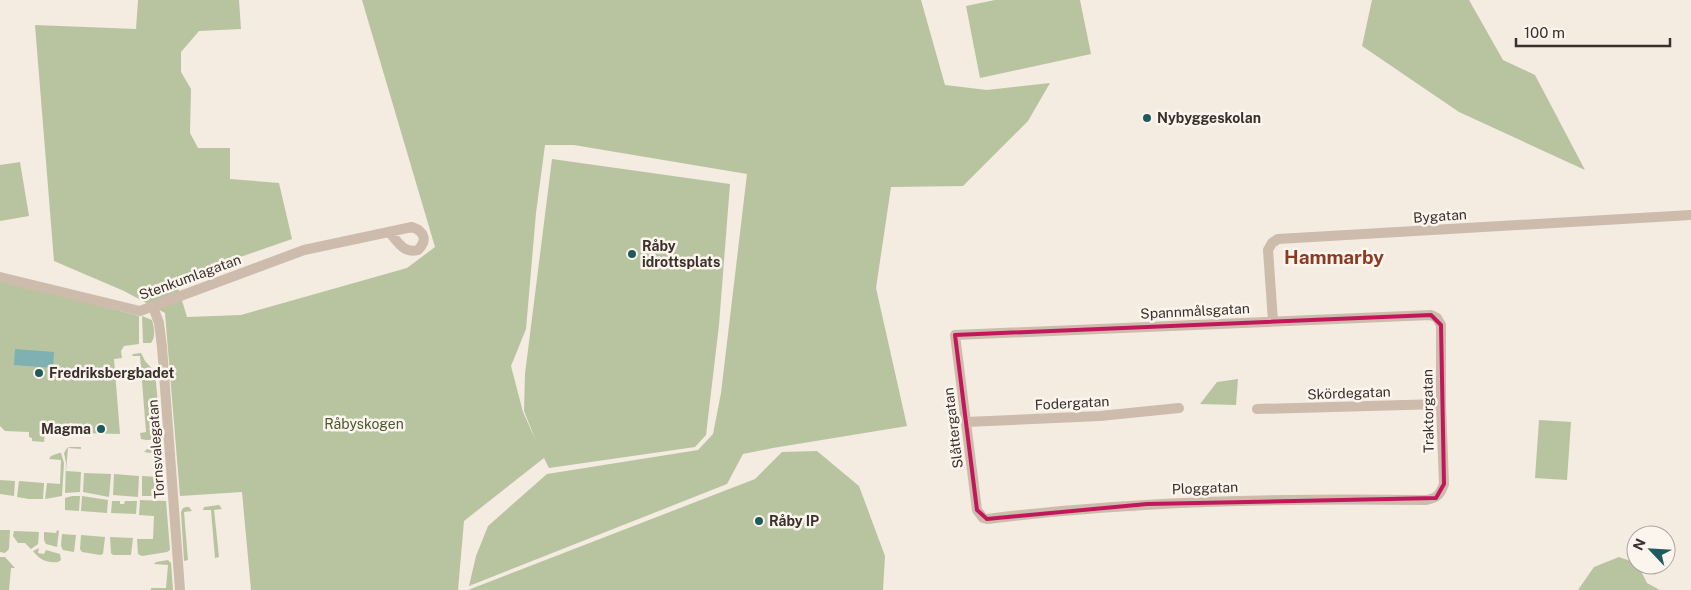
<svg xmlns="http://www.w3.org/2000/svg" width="1691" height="590" viewBox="0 0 1691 590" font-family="'Public Sans',sans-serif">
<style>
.green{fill:#b8c4a0}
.water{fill:#7fb0b2}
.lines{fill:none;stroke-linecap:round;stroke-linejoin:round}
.street{stroke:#cdbbac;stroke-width:10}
.marked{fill:none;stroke:#c2185b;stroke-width:4;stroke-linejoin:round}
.poi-dot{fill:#1f5a5e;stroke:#fbf5ee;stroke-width:2}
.labels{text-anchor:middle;stroke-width:5;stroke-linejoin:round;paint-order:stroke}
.poi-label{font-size:14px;font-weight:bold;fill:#3b302b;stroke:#fbf5ee;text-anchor:start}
.street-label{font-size:14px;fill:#3b302b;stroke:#fbf5ee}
.park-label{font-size:14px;fill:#4a5a2e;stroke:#fbf5ee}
.district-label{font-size:19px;font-weight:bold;fill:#8c3b22;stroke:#fbf5ee}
</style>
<rect width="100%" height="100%" fill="#f4ebe1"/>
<!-- green -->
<path class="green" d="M 138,0 L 239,0 L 241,29 L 199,31 L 181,52 L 181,72 L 191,89 L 190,133 L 198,148 L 230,148 L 230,179 L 279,183 L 292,239 L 223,263 L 177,284 L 187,317 L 241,315 L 407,268 L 435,247 L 362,0 L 921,0 L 945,85 L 987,90 L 1050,83 L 1028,121 L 963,186 L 891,187 L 876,288 L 907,426 L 773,448 L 743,454 L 727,484 L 469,586 L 476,556 L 488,526 L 547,474 L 698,450 L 713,434 L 721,393 L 747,174 L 574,145 L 545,145 L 536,213 L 526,329 L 511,366 L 523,412 L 536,441 L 524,411 L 525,374 L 552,159 L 730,184 L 719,325 L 706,435 L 695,447 L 549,468 L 544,458 L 464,521 L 458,590 L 251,590 L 242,492 L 180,496 L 165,313 L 124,291 L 54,261 L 35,25 L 136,29 Z
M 995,0 L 1080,0 L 1091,54 L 980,78 L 966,6 Z
M 1372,0 L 1469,0 L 1503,60 L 1535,75 L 1585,170 L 1459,112 L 1362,46 Z
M 20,162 L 29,216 L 0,221 L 0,165 Z
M 0,280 L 139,316 L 139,344 L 124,346 L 121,351 L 122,358 L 114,359 L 120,434 L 81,433 L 45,434 L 44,442 L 32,441 L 32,438 L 29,437 L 29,432 L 5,431 L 0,426 Z
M 142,316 L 152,320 C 154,327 156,337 151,343 L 143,343 Z
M 141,353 L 145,361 L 155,372 L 161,436 L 160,440 L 146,440 L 141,439 L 140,433 L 146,432 L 140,356 L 132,356 L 133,354 Z
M 1238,379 L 1236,405 L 1200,404 L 1217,382 Z
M 1539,420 L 1571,422 L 1567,480 L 1535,478 Z
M 70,447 L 81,447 L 81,449 L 68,448 L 66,471 L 81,472 L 80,492 L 65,493 L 66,463 L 64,453 L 67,448 Z
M 147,449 L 160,450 L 163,453 L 166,496 L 142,496 L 142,476 L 157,477 L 158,454 L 144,452 Z
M 817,451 L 859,486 L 885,556 L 883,590 L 468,590 L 755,479 L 782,452 Z
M 59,453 L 61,453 L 64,463 L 62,496 L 45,499 L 47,483 L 60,484 L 61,460 L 49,459 L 51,456 Z
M 84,473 L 111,474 L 109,497 L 83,492 Z
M 114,474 L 139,476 L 138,497 L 113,495 Z
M 0,480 L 15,481 L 14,496 L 0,494 Z
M 19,481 L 44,483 L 43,499 L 29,499 L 17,497 Z
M 72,496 L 80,496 L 79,511 L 65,510 L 65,498 Z
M 82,496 L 108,500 L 107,513 L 81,511 Z
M 140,500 L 166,501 L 170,550 L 167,552 L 142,556 L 138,554 L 137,539 L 153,539 L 154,516 L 139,515 Z
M 112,501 L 120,501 L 120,504 L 124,504 L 125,501 L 137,501 L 136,514 L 111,513 Z
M 219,505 L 222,509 L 214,510 L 219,557 L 215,558 L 211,510 L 203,510 L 204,507 Z
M 186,507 L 189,507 L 192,511 L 184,512 L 188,560 L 184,561 L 181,512 L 183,508 Z
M 0,530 L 10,530 L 9,549 L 5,553 L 0,552 Z
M 57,530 L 59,531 L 57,547 L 46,544 L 44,540 L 44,532 L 56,533 Z
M 14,531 L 39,532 L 38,544 L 31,549 L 25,543 L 18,543 L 13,536 Z
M 62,534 L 76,535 L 74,552 L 63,550 L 61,546 Z
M 81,535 L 105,537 L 103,554 L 100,555 L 82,552 L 80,549 Z
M 110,537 L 133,538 L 131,555 L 113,555 L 111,553 Z
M 39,548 L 38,553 L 44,554 L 46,550 L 60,554 L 61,560 L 58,562 C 46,563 40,560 33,551 Z
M 0,557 L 5,557 L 15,568 L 11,568 L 9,590 L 0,590 Z
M 1619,557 L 1636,563 L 1636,565 L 1638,565 L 1647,583 L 1660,590 L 1578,590 L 1594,567 Z
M 168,560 L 171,563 L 173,590 L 151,590 L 151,588 L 166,588 L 168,565 L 154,564 L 156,562 Z"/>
<!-- water -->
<path class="water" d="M 15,349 L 54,352 L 53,368 L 14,365 Z"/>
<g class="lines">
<!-- street -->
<path class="street" d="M 0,277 L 140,311 L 304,250 L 412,227 C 424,231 428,240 418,250 C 404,254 398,242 390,233
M 153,307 L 159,323 L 162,347 L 180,590
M 1431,315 L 1437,318 L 1441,325 L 1441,404 L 1444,484 C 1440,495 1437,498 1426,500 C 1279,498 1133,501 987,519 L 983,518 L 977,510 L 955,335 Z
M 1273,321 L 1268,250 L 1272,243 L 1278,239 L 1691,215
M 1257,409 L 1441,404
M 966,422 L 1100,416 L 1179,408"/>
</g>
<!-- marked area -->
<path class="marked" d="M 1431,315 L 1441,325 L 1444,484 L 1436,498 L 1147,504 L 987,519 L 977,510 L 955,335 Z"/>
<!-- markers -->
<g class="poi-dot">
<circle cx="1147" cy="118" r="5"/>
<circle cx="632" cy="254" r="5"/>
<circle cx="39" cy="373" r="5"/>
<circle cx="101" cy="429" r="5"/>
<circle cx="759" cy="521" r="5"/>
</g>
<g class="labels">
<!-- poi labels -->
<g class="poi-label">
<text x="1157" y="123">Nybyggeskolan</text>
<text x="642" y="251">Råby<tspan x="642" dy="16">idrottsplats</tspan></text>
<text x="49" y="378">Fredriksbergbadet</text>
<text x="91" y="434" text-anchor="end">Magma</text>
<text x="769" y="526">Råby IP</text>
</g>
<!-- street labels -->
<g class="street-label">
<text transform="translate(1440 216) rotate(-4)" y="5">Bygatan</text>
<text transform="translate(190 277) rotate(-20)" y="5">Stenkumlagatan</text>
<text transform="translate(1195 311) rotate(-3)" y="5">Spannmålsgatan</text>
<text transform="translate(1349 393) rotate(-2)" y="5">Skördegatan</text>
<text transform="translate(1072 403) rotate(-3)" y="5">Fodergatan</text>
<text transform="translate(1428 411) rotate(-91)" y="5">Traktorgatan</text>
<text transform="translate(953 428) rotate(-97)" y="5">Slåttergatan</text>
<text transform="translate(156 449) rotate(-94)" y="5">Tornsvalegatan</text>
<text transform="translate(1205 488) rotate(-2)" y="5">Ploggatan</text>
</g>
<!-- park labels -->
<g class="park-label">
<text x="364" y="429">Råbyskogen</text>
</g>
<!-- district labels -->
<g class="district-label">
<text x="1334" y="264">Hammarby</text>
</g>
</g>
<!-- north arrow -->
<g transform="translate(1651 550) rotate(295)"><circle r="24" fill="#fbf5ee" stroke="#aea6a0"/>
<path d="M0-4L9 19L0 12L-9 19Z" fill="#1f5a5e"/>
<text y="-8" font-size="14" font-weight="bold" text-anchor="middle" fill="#3b302b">N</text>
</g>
<!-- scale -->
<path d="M1516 38v8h154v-8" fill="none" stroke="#3b302b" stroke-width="2.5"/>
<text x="1524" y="38" font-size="15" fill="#3b302b" stroke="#fbf5ee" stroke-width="4" paint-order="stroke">100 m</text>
</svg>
